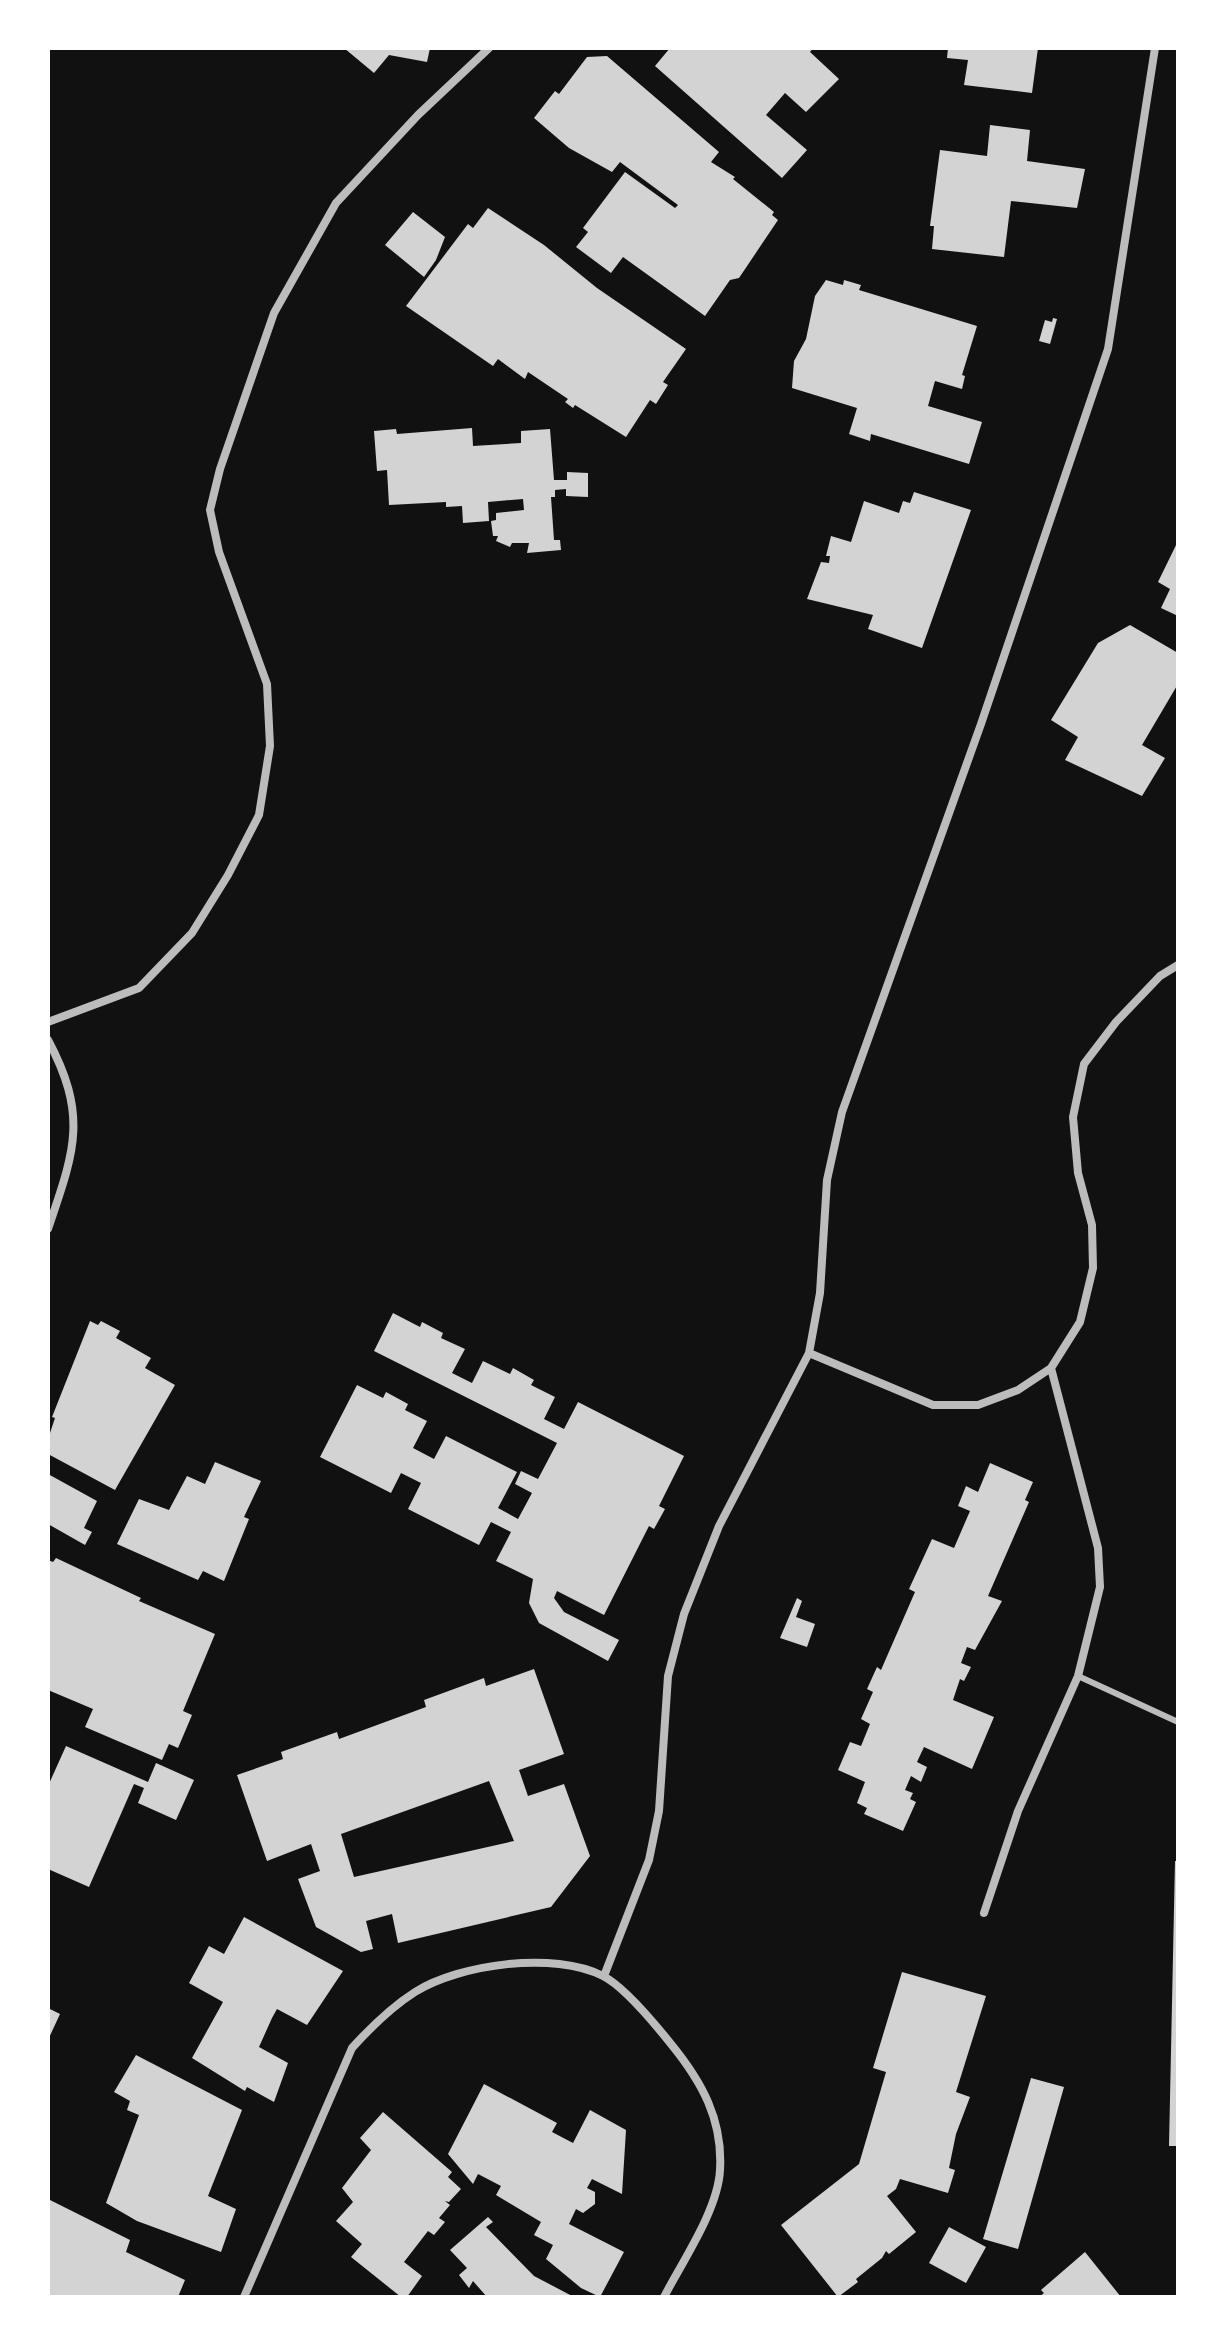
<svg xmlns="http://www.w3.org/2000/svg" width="1226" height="2345" viewBox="0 0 1226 2345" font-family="'Open Sans',sans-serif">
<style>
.building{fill:#d3d3d3;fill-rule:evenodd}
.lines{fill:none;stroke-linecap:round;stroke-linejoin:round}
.service{stroke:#bcbcbc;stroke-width:6}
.minor{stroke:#bcbcbc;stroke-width:8}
</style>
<rect width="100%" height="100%" fill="#111"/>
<!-- building -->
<path class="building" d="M 344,48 L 430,48 L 427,62 L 389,55 L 374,73 Z
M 670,48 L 813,48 L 810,52 L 839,79 L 806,112 L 785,93 L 766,115 L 807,150 L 782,178 L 655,66 Z
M 948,48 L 1038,48 L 1032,93 L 964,85 L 968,60 L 947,58 Z
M 607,56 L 719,152 L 711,162 L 735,177 L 733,179 L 774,212 L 772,215 L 778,220 L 739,278 L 730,280 L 705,316 L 623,257 L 611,273 L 576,247 L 588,232 L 583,228 L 625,172 L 675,208 L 678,205 L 620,162 L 612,172 L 569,148 L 534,118 L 555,91 L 559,94 L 587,57 Z
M 990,125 L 1030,130 L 1027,161 L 1085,169 L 1077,208 L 1011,201 L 1004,257 L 932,249 L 934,226 L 930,226 L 940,150 L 987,156 Z
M 488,208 L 544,245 L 597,288 L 686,349 L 663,382 L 668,385 L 656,404 L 650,400 L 626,437 L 575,405 L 573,408 L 565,402 L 568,399 L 528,372 L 525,379 L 498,359 L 493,366 L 406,306 L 468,224 L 473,228 Z
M 413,212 L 445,237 L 436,260 L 424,277 L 385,245 Z
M 826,280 L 843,285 L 844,280 L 861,285 L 859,290 L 977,326 L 962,375 L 965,376 L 962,389 L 935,381 L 928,406 L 982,422 L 969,464 L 871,434 L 870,441 L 849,434 L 857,408 L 792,388 L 794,361 L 806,339 L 815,296 Z
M 1053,318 L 1057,319 L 1050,344 L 1039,341 L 1045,320 L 1052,322 Z
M 472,428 L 473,446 L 521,443 L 521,431 L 550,429 L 554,480 L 567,480 L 567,472 L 588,473 L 588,497 L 566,496 L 566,489 L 555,490 L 555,497 L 551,497 L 554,540 L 560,540 L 561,550 L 527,553 L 529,543 L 512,543 L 510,547 L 496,541 L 498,536 L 493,536 L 491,521 L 496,520 L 496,513 L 524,510 L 523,499 L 488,502 L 489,521 L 463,523 L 462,506 L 446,507 L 446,502 L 389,505 L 387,470 L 377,471 L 374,431 L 396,429 L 397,434 Z
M 914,492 L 971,510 L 922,648 L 868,629 L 873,615 L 807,599 L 821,562 L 829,563 L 830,556 L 826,556 L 831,536 L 851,542 L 864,501 L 899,513 L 903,501 L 910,503 Z
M 1178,541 L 1178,616 L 1161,608 L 1170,589 L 1158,582 Z
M 1130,625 L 1178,653 L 1178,684 L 1142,745 L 1165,758 L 1142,796 L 1065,760 L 1078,737 L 1051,720 L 1098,643 Z
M 393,1313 L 420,1327 L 422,1322 L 443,1333 L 441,1338 L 465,1349 L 452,1373 L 472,1383 L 483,1361 L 510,1374 L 513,1368 L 534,1380 L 531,1385 L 555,1397 L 544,1419 L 564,1429 L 578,1402 L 684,1456 L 659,1506 L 665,1509 L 654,1529 L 649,1526 L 604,1615 L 557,1591 L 554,1598 L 564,1612 L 619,1640 L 608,1661 L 539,1623 L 529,1603 L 533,1579 L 496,1561 L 511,1532 L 491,1522 L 479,1545 L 408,1509 L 421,1483 L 401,1473 L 391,1493 L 320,1457 L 357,1385 L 383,1398 L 386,1392 L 408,1404 L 405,1410 L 427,1421 L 413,1448 L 434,1459 L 446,1436 L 517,1472 L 498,1508 L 518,1519 L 532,1493 L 515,1484 L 521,1471 L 538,1479 L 557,1443 L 374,1351 Z
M 90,1321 L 98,1325 L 101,1321 L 120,1331 L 116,1338 L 151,1358 L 145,1368 L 175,1385 L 115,1490 L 48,1454 L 48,1439 L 55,1418 L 52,1417 Z
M 215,1462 L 261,1481 L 244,1517 L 249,1519 L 224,1581 L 203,1571 L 198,1580 L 117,1544 L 139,1499 L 169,1510 L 187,1476 L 205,1484 Z
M 990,1463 L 1033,1482 L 1025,1500 L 1029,1502 L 988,1596 L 1002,1601 L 975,1650 L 967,1647 L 961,1663 L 971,1667 L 964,1681 L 960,1679 L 953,1700 L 994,1717 L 972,1769 L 924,1747 L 917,1762 L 927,1767 L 921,1782 L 911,1776 L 905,1790 L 913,1793 L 910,1799 L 916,1802 L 903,1831 L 864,1814 L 867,1808 L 857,1803 L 865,1782 L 838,1770 L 850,1742 L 861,1746 L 870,1724 L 861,1719 L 873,1692 L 867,1689 L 877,1667 L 881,1670 L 915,1592 L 909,1589 L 932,1539 L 954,1548 L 970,1511 L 958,1506 L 966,1486 L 978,1492 Z
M 48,1474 L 97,1501 L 84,1528 L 92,1532 L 85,1545 L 48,1524 Z
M 56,1558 L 141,1598 L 139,1601 L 215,1634 L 183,1711 L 192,1715 L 178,1748 L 169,1744 L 162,1760 L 85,1727 L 93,1709 L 48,1690 L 48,1560 L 53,1562 Z
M 797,1598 L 802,1601 L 796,1617 L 815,1624 L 807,1647 L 780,1638 Z
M 534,1669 L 564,1754 L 519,1770 L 528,1796 L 564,1784 L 590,1856 L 551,1907 L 398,1943 L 392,1914 L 366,1921 L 373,1949 L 361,1952 L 316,1927 L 298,1879 L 320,1871 L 311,1844 L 267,1861 L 237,1775 L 283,1759 L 281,1752 L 337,1732 L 339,1739 L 426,1707 L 424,1700 L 484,1678 L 486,1686 ZM 489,1781 L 514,1841 L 354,1877 L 341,1834 Z
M 66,1746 L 148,1782 L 156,1763 L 194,1780 L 176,1820 L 138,1803 L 144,1788 L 134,1784 L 89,1887 L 48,1869 L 48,1786 Z
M 1175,1861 L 1178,1861 L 1178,2146 L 1169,2146 Z
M 244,1917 L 343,1971 L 307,2025 L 277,2009 L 272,2018 L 259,2047 L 288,2063 L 274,2102 L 247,2087 L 245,2091 L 192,2058 L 223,2002 L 189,1983 L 209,1946 L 224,1954 Z
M 902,1972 L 986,1996 L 956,2092 L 970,2097 L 956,2134 L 949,2168 L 955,2170 L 948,2193 L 900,2179 L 896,2189 L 887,2196 L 916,2232 L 889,2254 L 886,2251 L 882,2258 L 856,2279 L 858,2282 L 838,2297 L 781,2225 L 859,2164 L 886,2072 L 873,2068 Z
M 48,2008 L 60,2014 L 48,2040 Z
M 136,2055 L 242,2110 L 208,2196 L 236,2209 L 221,2252 L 137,2221 L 106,2203 L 139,2115 L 127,2110 L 130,2101 L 114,2092 Z
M 1031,2078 L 1064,2087 L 1018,2249 L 983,2239 Z
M 484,2084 L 557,2123 L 552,2132 L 573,2143 L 590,2110 L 626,2130 L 622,2194 L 592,2179 L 587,2188 L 595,2192 L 595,2204 L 583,2213 L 576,2209 L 569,2224 L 624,2252 L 600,2297 L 581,2288 L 546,2259 L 553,2245 L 534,2235 L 541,2222 L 496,2195 L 501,2186 L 478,2174 L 473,2184 L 448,2154 Z
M 383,2112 L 452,2172 L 448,2177 L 461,2189 L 449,2202 L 445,2201 L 450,2205 L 439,2218 L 445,2222 L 434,2235 L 428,2231 L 404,2262 L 422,2276 L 407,2297 L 401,2297 L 351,2257 L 362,2244 L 336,2221 L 353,2202 L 342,2188 L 371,2150 L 360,2138 Z
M 48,2199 L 130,2240 L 126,2252 L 185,2280 L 178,2297 L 48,2297 Z
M 488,2217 L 493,2222 L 486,2227 L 534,2276 L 574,2297 L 487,2297 L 473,2281 L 469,2288 L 459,2275 L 467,2268 L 450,2250 Z
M 949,2227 L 986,2247 L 966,2283 L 929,2263 Z
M 1085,2252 L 1121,2297 L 1039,2297 L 1044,2293 L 1041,2290 Z"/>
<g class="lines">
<!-- service -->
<path class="service" d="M 1078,1676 L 1178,1722"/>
<!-- minor -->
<path class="minor" d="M 48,1022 L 139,988 L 192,933 L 228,875 L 259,815 L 270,746 L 267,684 L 219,552 L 210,510 L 220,469 L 274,313 L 336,203 L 418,115 L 489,48
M 48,1040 C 89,1117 74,1152 48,1229
M 809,1353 L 933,1405 L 978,1405 L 1018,1390 L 1051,1368 L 1080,1322 L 1093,1268 L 1092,1225 L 1078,1173 L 1073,1117 L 1084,1064 L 1116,1022 L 1160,976 L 1178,965
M 984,1913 L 1018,1811 L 1078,1676 L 1100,1587 L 1098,1548 L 1051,1368
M 604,1976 L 649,1860 L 659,1811 L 668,1676 L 684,1614 L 719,1526 L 809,1353 L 820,1293 L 827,1180 L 842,1112 L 981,724 L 1108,349 L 1155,48
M 244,2297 L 352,2048 C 371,2027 390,2008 415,1992 C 460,1964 554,1951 603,1976 C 625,1987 655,2024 671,2044 C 702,2082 723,2120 720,2170 C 718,2210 682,2262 664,2297"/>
</g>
<!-- border -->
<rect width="1226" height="2345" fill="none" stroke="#ffffff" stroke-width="100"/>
</svg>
